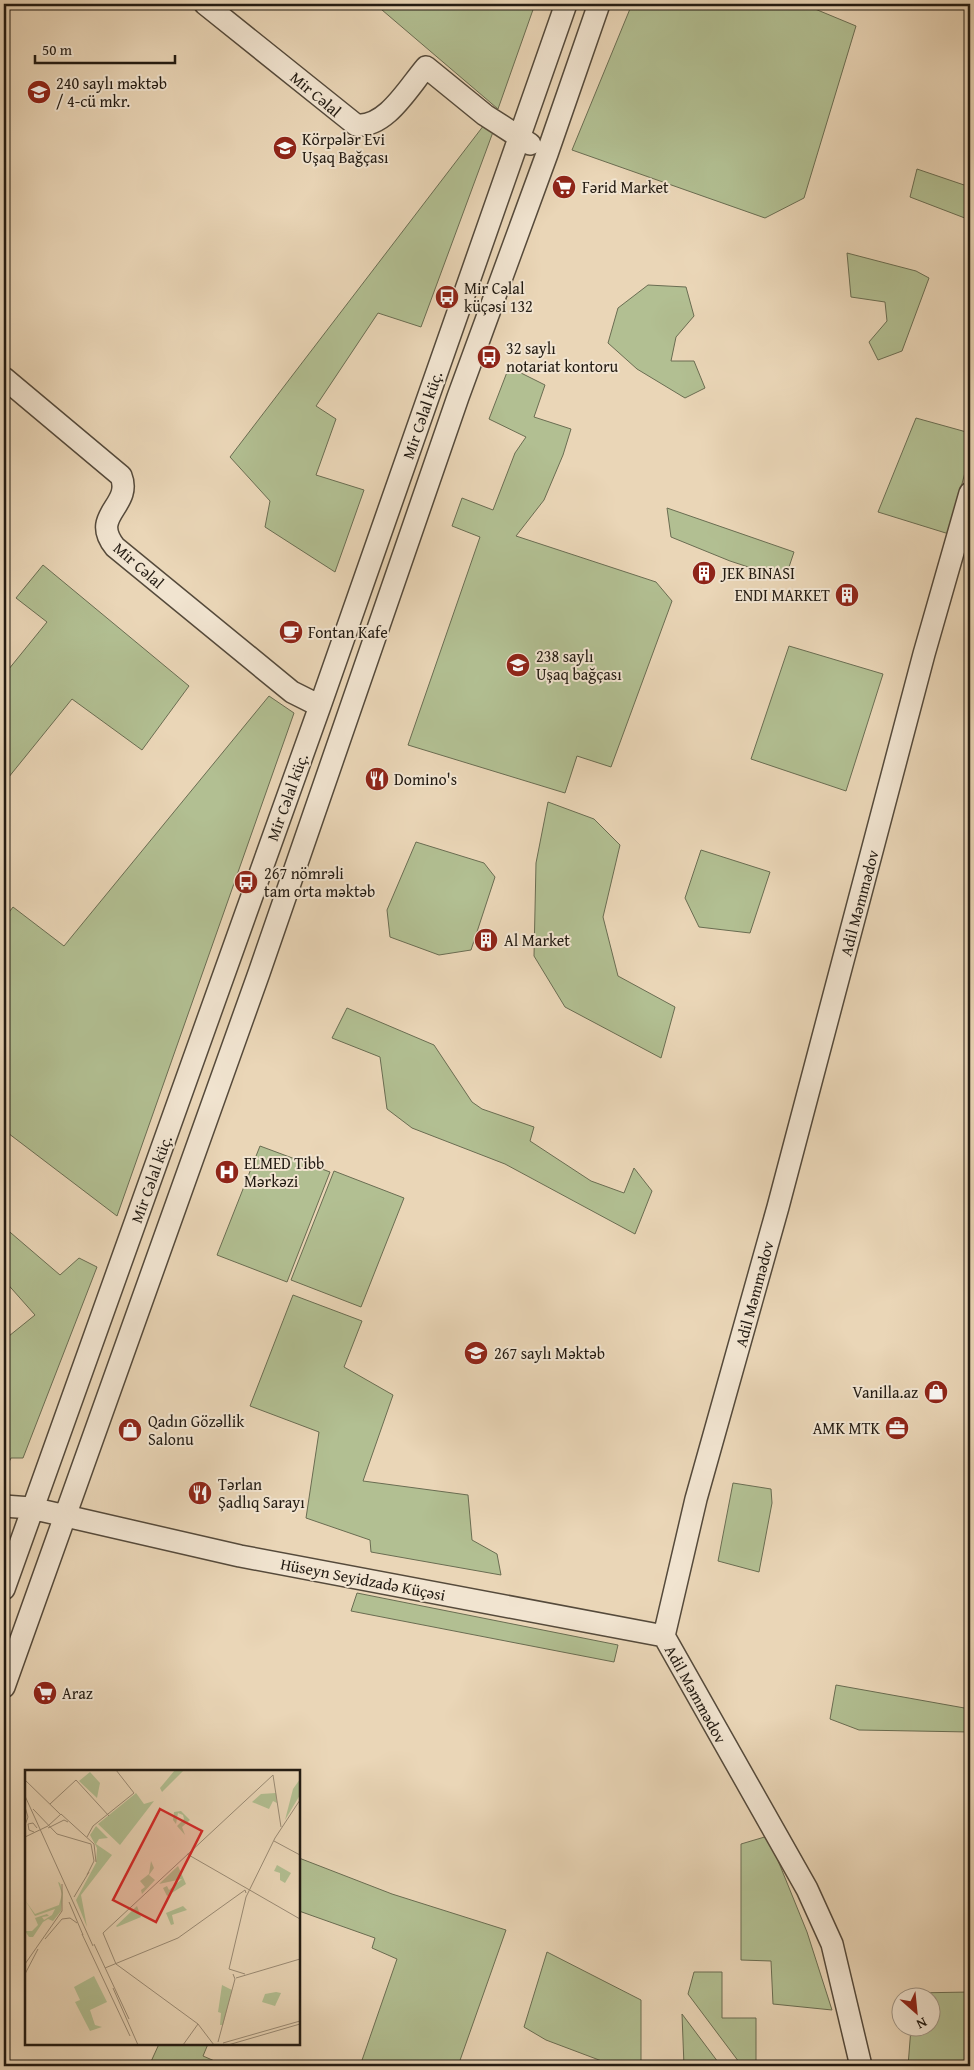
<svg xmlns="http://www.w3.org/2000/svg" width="974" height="2070" viewBox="0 0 974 2070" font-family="'Gentium Book Plus',serif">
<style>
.green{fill:#b2bf92;stroke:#6a6d52}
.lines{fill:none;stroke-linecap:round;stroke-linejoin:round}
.minor-casing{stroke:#554a3b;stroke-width:24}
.minor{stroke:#f1e4d0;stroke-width:21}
.labels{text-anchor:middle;stroke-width:4;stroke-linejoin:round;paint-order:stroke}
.poi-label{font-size:16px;fill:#231b12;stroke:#f1e4d0;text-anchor:start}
.street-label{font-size:16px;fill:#231b12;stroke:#f1e4d0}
.inset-road{fill:none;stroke:#9a8b75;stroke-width:1}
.view{fill:#d62828;fill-opacity:0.15;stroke:#d62828;stroke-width:2.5}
.inset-edge{fill:none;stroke:#231b12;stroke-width:2.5}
</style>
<rect width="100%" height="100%" fill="#ead6b7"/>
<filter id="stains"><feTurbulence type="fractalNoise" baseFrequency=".004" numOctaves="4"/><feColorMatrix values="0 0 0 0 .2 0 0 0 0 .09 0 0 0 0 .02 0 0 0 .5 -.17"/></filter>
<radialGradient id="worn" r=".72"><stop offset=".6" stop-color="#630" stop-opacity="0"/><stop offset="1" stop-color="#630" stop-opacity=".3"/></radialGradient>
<!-- green -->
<path class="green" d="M 375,4 L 535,4 L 498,109 Z
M 632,4 L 803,4 L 856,26 L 804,198 L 765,218 L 572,150 Z
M 484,125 L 493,132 L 421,327 L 378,313 L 316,406 L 336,419 L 316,475 L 364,490 L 335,572 L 265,527 L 270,501 L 230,457 Z
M 917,169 L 970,187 L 970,220 L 910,197 Z
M 847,253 L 916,271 L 929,278 L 902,351 L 878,360 L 869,342 L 887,321 L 885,302 L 851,297 Z
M 648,285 L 686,287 L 694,316 L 676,337 L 671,361 L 694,361 L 705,388 L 685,398 L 637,369 L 608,343 L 618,308 Z
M 509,367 L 545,385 L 534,417 L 571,429 L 563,455 L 544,500 L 516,536 L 656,582 L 672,601 L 611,767 L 577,756 L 565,793 L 408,745 L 480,537 L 452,526 L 462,498 L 493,510 L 515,453 L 526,437 L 489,419 Z
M 916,418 L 970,433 L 970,453 L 949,534 L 878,512 Z
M 667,508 L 794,552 L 785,579 L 730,561 L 671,537 Z
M 43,565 L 189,686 L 142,750 L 72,699 L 4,783 L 4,675 L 47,622 L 16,598 Z
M 789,646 L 883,674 L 846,791 L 751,759 Z
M 269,696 L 294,713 L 117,1216 L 4,1130 L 4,919 L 13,907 L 64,946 Z
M 548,802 L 594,819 L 620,845 L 603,917 L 618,976 L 675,1007 L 661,1058 L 565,1007 L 534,956 L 536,863 Z
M 416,842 L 484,863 L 495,877 L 471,950 L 439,955 L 390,937 L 387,910 Z
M 701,850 L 770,872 L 750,933 L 699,927 L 685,898 Z
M 347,1008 L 434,1045 L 472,1102 L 482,1109 L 534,1127 L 530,1141 L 591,1181 L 624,1193 L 634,1168 L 652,1191 L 635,1234 L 505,1164 L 412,1128 L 387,1109 L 380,1057 L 332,1038 Z
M 260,1146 L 330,1172 L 287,1282 L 217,1255 Z
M 334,1171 L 404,1198 L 361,1307 L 291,1280 Z
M 4,1227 L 60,1275 L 79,1258 L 97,1267 L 23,1458 L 11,1458 L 6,1468 L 4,1467 L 4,1340 L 35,1315 L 4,1280 Z
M 293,1295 L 362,1321 L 344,1367 L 393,1395 L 363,1481 L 468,1495 L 472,1540 L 497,1554 L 501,1575 L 371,1552 L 370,1540 L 306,1518 L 319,1432 L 250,1406 Z
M 733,1483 L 771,1489 L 772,1503 L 759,1572 L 718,1561 Z
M 357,1593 L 618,1645 L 614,1662 L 351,1611 Z
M 836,1685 L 970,1709 L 970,1732 L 859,1730 L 830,1719 Z
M 768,1836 L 807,1932 L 832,2010 L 773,2004 L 771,1961 L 741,1960 L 741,1844 Z
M 299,1858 L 392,1894 L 506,1930 L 458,2066 L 360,2066 L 397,1959 L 372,1948 L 375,1938 L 299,1911 Z
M 547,1952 L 641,2000 L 641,2066 L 615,2066 L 546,2040 L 524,2027 Z
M 694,1972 L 722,1972 L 722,2018 L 756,2018 L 756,2066 L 790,2066 L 742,2066 L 688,1994 Z
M 970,1992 L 970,2066 L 908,2066 L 911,2028 L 932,2028 L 932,1998 L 913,1997 L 913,1993 Z
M 682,2014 L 721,2066 L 684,2066 Z
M 159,2044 L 208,2044 L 203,2056 L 226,2066 L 149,2066 Z"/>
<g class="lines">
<!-- minor casing -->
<g class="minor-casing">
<path id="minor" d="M 205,4 L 356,125 C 386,128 408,88 426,67 L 485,115 L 530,144
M 4,378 L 121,476 C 133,506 89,515 115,547 L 292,692 L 320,706
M 4,1506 L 31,1508 L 240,1556 L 664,1636
M 4,1589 L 320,706 L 566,4
M 4,1687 L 259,973 L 458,397 L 547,154 L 599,4
M 861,2066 L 832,1944 L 807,1889 L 664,1636 L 696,1499 L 778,1207 L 924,654 L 970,493"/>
</g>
<!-- minor -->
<use href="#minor" class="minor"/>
</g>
<!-- icons -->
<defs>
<g id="school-disc" transform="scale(1.25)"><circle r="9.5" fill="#8f2418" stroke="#f1e4d0"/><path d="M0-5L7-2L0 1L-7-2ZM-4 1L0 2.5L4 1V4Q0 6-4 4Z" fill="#fff"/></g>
<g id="supermarket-disc" transform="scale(1.25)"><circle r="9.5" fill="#8f2418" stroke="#f1e4d0"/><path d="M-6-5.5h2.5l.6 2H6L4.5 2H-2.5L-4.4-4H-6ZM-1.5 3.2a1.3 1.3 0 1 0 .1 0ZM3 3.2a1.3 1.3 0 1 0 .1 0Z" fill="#fff"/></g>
<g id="bus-disc" transform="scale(1.25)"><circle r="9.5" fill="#8f2418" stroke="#f1e4d0"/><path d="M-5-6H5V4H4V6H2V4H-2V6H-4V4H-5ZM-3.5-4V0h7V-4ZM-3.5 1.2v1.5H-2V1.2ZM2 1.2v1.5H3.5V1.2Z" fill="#fff"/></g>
<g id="building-disc" transform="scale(1.25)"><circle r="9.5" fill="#8f2418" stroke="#f1e4d0"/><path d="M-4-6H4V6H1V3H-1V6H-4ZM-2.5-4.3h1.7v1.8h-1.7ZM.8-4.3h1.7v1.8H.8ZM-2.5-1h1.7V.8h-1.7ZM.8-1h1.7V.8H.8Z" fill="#fff"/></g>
<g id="cafe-disc" transform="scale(1.25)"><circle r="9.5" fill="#8f2418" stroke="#f1e4d0"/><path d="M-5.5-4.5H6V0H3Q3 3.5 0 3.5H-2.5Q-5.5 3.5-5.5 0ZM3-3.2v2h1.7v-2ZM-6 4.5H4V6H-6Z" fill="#fff"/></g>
<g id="restaurant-disc" transform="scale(1.25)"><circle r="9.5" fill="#8f2418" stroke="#f1e4d0"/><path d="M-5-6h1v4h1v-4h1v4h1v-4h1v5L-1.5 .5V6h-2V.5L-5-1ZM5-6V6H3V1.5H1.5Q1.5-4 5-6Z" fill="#fff"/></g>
<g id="hospital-disc" transform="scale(1.25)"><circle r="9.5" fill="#8f2418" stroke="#f1e4d0"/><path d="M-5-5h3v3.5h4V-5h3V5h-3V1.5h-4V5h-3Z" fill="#fff"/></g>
<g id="shop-disc" transform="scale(1.25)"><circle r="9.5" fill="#8f2418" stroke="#f1e4d0"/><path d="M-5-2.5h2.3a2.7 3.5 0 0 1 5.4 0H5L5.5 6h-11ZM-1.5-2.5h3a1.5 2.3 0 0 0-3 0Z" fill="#fff"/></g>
<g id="office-disc" transform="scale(1.25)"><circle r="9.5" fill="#8f2418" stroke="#f1e4d0"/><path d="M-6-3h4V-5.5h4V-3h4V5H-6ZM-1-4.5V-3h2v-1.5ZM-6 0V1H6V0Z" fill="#fff"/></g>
</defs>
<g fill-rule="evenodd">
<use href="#school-disc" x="39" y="92"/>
<use href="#school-disc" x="285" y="148"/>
<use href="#supermarket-disc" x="564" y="187"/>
<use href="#bus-disc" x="447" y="297"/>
<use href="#bus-disc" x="489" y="357"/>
<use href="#building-disc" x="704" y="573"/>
<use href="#building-disc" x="847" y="595"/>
<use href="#cafe-disc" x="291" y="632"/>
<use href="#school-disc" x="518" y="665"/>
<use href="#restaurant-disc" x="377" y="779"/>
<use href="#bus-disc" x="246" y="882"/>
<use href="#building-disc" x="486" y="940"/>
<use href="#hospital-disc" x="227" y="1172"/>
<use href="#school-disc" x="476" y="1353"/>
<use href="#shop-disc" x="936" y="1392"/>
<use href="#office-disc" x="897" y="1428"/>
<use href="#shop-disc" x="130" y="1430"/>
<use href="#restaurant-disc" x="200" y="1493"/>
<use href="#supermarket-disc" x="45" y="1693"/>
</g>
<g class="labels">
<!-- poi labels -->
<g class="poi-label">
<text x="56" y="89">240 saylı məktəb<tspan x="56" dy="18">/ 4-cü mkr.</tspan></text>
<text x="302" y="145">Körpələr Evi<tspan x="302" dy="18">Uşaq Bağçası</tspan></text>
<text x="582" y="193">Fərid Market</text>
<text x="464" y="294">Mir Cəlal<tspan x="464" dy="18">küçəsi 132</tspan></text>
<text x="506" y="354">32 saylı<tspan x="506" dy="18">notariat kontoru</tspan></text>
<text x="722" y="579">JEK BINASI</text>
<text x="830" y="601" text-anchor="end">ENDI MARKET</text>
<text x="308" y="638">Fontan Kafe</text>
<text x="536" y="662">238 saylı<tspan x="536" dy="18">Uşaq bağçası</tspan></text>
<text x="394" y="785">Domino's</text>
<text x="264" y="879">267 nömrəli<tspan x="264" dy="18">tam orta məktəb</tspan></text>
<text x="504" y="946">Al Market</text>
<text x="244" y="1169">ELMED Tibb<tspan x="244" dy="18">Mərkəzi</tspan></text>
<text x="494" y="1359">267 saylı Məktəb</text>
<text x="918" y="1398" text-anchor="end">Vanilla.az</text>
<text x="148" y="1427">Qadın Gözəllik<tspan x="148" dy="18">Salonu</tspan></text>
<text x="880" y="1434" text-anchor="end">AMK MTK</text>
<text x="218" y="1490">Tərlan<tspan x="218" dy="18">Şadlıq Sarayı</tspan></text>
<text x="62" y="1699">Araz</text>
</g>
<!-- street labels -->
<g class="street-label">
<text transform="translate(316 94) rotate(40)" y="6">Mir Cəlal</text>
<text transform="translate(422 415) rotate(-71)" y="6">Mir Cəlal küç.</text>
<text transform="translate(139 565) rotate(41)" y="6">Mir Cəlal</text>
<text transform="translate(287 797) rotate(-70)" y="6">Mir Cəlal küç.</text>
<text transform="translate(859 903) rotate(-75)" y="6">Adil Məmmədov</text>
<text transform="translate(151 1179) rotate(-70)" y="6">Mir Cəlal küç.</text>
<text transform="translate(754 1294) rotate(-75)" y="6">Adil Məmmədov</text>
<text transform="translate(363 1579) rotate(11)" y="6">Hüseyn Seyidzadə Küçəsi</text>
<text transform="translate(696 1694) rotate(61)" y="6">Adil Məmmədov</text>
</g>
</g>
<!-- overview -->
<g transform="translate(25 1770)">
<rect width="275" height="275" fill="#ead6b7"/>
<path d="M 150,0 L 159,0 L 137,22 L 135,18 ZM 65,2 L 75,13 L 72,28 L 54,11 ZM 275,9 L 275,25 L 260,50 L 268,19 ZM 111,23 L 119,34 L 129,31 L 95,75 L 73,54 ZM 251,23 L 252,33 L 248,31 L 244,39 L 227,32 L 236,24 ZM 156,41 L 165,50 L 157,57 L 160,65 L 152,56 L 159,49 L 158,45 L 153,43 L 151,54 L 148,50 L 149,42 ZM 71,56 L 83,68 L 74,69 L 71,74 L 87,85 L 56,125 L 62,157 L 51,130 L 71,93 L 72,78 L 65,65 ZM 126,91 L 129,98 L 124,105 L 130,110 L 117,124 L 116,120 L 120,117 L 115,111 L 124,104 ZM 252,95 L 266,103 L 260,113 L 255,110 L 255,103 L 249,101 ZM 153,96 L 161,114 L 142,126 L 138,118 L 142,116 L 144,120 L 157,109 L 134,114 ZM 33,112 L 35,113 L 38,123 L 36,141 L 28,151 L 23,149 L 18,152 L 8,167 L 4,167 L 0,161 L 7,161 L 13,155 L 10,148 L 22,144 L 24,146 L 17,147 L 19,150 L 27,145 L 30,139 L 10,146 L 0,130 L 10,144 L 34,135 L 37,124 ZM 112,136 L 116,147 L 92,157 L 91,156 ZM 158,136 L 162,140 L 147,145 L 149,154 L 146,155 L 141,143 ZM 69,206 L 82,232 L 65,240 L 70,255 L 77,257 L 65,261 L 50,232 L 55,230 L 49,217 ZM 197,215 L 207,220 L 198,255 L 195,255 L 196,243 L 193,242 ZM 251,222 L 256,223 L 250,236 L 237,232 L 240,224 Z" fill="#b2bf92"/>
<path class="inset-road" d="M 0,10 L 35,44M 0,26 L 68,176M 25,34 L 51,10 L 84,46M 0,37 L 3,47 L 0,55M 8,39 L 32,64 L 66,74 L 69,91 L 62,105M 23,58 L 39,50 L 43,52M 9,62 L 4,60 L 3,54 L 8,53 L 12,58M 0,67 L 23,56 L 36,44 L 69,74 L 71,92M 62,67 L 68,56 L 109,23 L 91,0M 249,71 L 275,85M 162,84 L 275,149M 49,127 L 64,102M 44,132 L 58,165M 78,163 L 248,5 L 256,57M 78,163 L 91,194 L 173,254 L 189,275M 57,164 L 105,266M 0,169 L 0,189M 20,169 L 37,149 L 45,148 L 52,153M 69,174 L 104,249M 0,194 L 37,141 L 37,114M 80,198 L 153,168 L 220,120 L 221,123M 0,204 L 13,179M 220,204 L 204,199 L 221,127 L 250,68 L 275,30M 211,208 L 275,189M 88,218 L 113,275M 193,272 L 210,209 L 208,204M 198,273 L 275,251M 158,275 L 173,254M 203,275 L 275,254"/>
<path class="view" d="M 135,39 L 177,61 L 131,152 L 88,130 Z"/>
<rect width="275" height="275" class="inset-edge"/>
</g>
<!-- margin -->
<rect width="974" height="2070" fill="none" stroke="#ead6b7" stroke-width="20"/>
<rect x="5" y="5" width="964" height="2060" fill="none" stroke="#231b12" stroke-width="2.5"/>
<rect x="10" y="10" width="954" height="2050" fill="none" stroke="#231b12"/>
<!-- north arrow -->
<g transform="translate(916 2012) rotate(153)"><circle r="24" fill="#f1e4d0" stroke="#9f9484"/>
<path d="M0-4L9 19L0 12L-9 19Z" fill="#8f2418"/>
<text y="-8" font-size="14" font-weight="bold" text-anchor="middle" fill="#231b12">N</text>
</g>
<!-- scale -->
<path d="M35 55v8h140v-8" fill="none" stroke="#231b12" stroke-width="2.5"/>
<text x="42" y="55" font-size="15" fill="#231b12" stroke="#f1e4d0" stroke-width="4" paint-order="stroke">50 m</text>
<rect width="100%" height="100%" filter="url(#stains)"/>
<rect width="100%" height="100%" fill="url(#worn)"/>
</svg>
